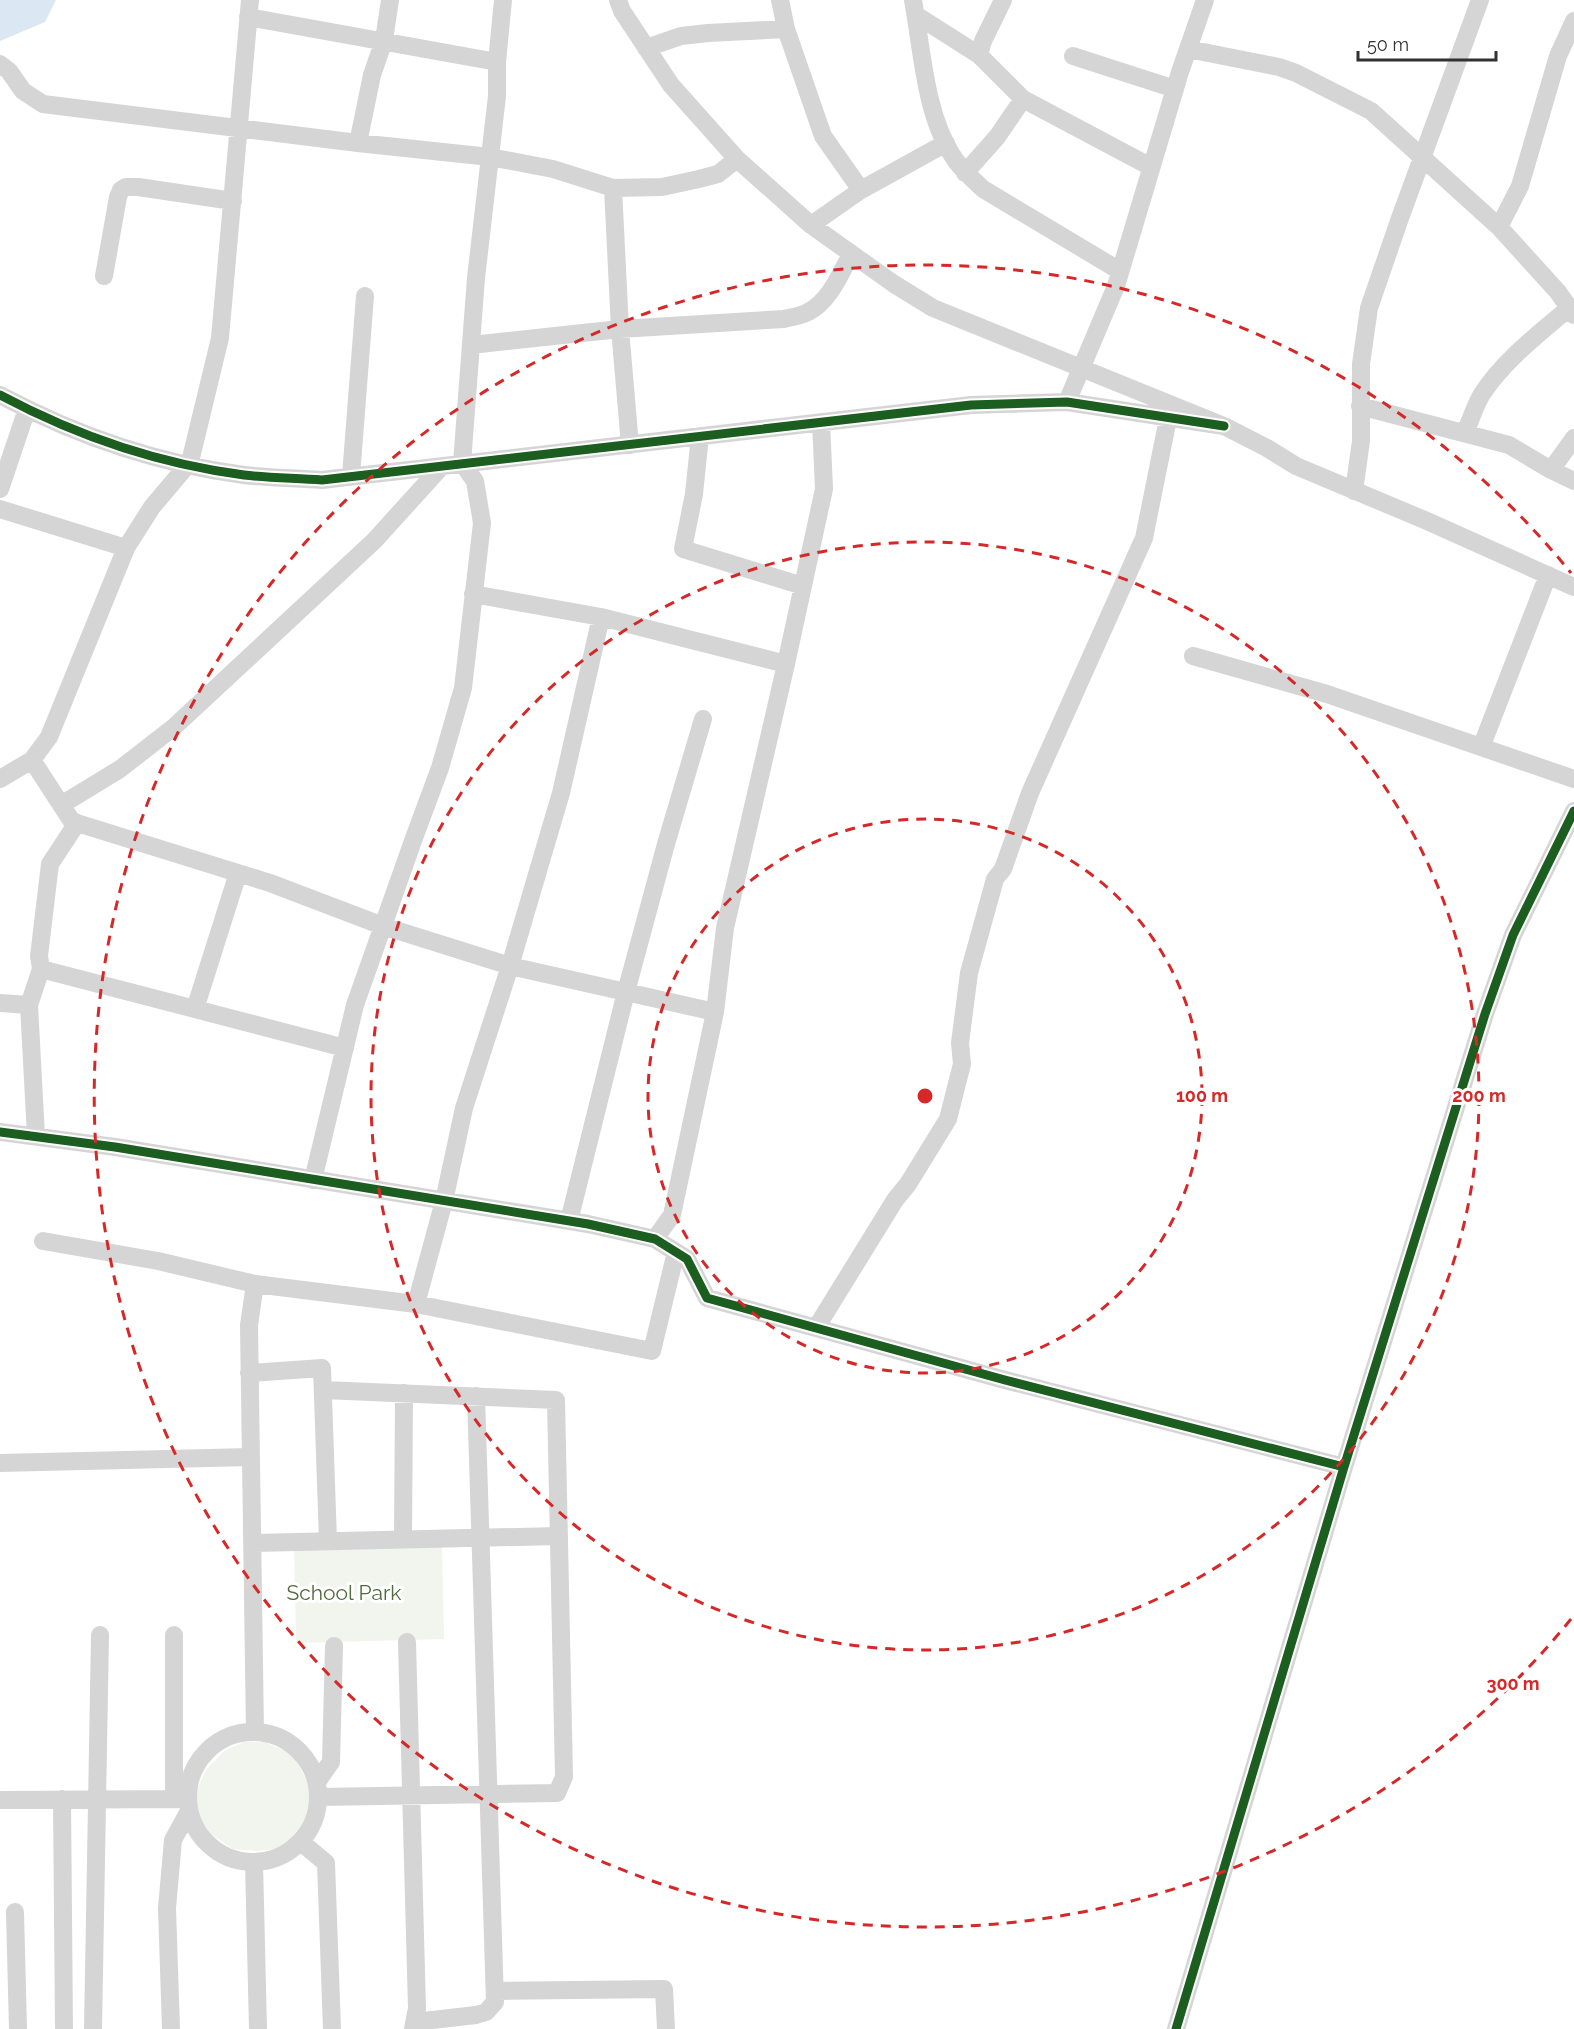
<svg xmlns="http://www.w3.org/2000/svg" width="1574" height="2029" viewBox="0 0 1574 2029" font-family="Raleway,sans-serif">
<style>
.green{fill:#f1f5ed}
.water{fill:#dbe7f2}
.lines{fill:none;stroke-linecap:round;stroke-linejoin:round}
.minor{stroke:#d5d5d5;stroke-width:18}
.cycleway-casing{stroke:#fff;stroke-width:13}
.cycleway{stroke:#1b5e20;stroke-width:9}
.ring{fill:none;stroke:#d62828;stroke-width:3;stroke-dasharray:10 8}
.labels{text-anchor:middle;stroke-width:6;stroke-linejoin:round;paint-order:stroke}
.park-label{font-size:21px;fill:#506c3e;stroke:#fff}
.centre{fill:#d62828;stroke:#fff;stroke-width:3}
.ring-label{font-size:18px;text-anchor:middle;font-weight:bold;fill:#d62828;stroke:#fff;stroke-width:6;stroke-linejoin:round;paint-order:stroke}
</style>
<rect width="100%" height="100%" fill="#fff"/>
<!-- green -->
<path class="green" d="M 294,1544 L 442,1545 L 444,1639 L 296,1643 Z
M 244,1742 L 264,1742 L 293,1754 L 307,1781 L 312,1799 L 305,1820 L 294,1839 L 277,1849 L 257,1851 L 233,1849 L 211,1834 L 196,1813 L 197,1790 L 206,1770 L 224,1751 Z"/>
<!-- water -->
<path class="water" d="M 0,0 L 56,0 L 45,22 L 0,41 Z"/>
<g class="lines">
<!-- minor -->
<path class="minor" d="M 618,0 L 622,11 L 671,85 L 737,159 L 811,225 L 894,284 L 933,308 L 1224,426 L 1267,448 L 1296,466 L 1427,521 L 1574,587
M 780,0 L 786,29 L 823,136 L 861,190
M 913,0 C 922,49 925,113 952,155 C 960,169 972,178 983,189 L 1120,271
M 916,15 L 979,55 L 1023,99 L 1151,167
M 248,17 L 497,62
M 646,48 L 681,36 L 708,33 L 786,29
M 1188,49 L 1279,67 L 1296,73 L 1371,111 L 1499,227 L 1558,292 L 1574,315
M 979,55 L 983,41 L 1003,0
M 1073,56 L 1175,89
M 0,64 L 9,71 L 23,91 L 43,104 L 358,143 L 490,157 L 553,169 L 613,188 L 662,187 L 699,179 L 718,174 L 737,159
M 358,143 L 372,75 L 384,40 L 390,0
M 965,173 L 997,137 L 1023,99
M 613,188 L 620,329 L 630,445
M 811,225 L 861,190 L 946,143
M 1499,227 L 1520,186 L 1558,56 L 1574,21
M 104,276 L 118,197 L 121,190 L 126,187 L 138,187 L 233,201
M 471,345 L 620,329 L 784,319 C 792,317 801,316 808,312 C 829,302 841,273 851,254
M 0,395 C 75,435 159,464 244,475 C 270,478 296,478 322,480 L 971,405 L 1067,402 L 1224,426
M 1067,402 L 1116,286 L 1180,72 L 1205,0
M 1360,406 L 1509,445 L 1551,470 L 1574,481
M 1465,432 C 1471,420 1475,405 1482,394 C 1504,360 1539,334 1569,308
M 700,436 L 694,494 L 683,549 L 803,586
M 1551,470 L 1574,438
M 351,476 L 365,296
M 0,489 L 27,409
M 1354,491 L 1361,441 L 1361,364 L 1369,308 L 1400,218 L 1480,0
M 0,509 L 126,548
M 473,594 L 601,617 L 786,664 L 824,489 L 821,422
M 1193,656 L 1327,694 L 1574,779
M 1482,745 L 1548,575
M 32,760 L 71,820 L 77,823 L 270,883 L 383,926 L 510,966 L 715,1012
M 0,779 L 32,760 L 49,737 L 126,548 L 152,507 L 190,462 L 220,338 L 250,0
M 61,805 L 120,769 L 174,727 L 374,541 L 442,466
M 41,969 L 345,1048
M 0,1003 L 29,1005
M 195,1009 L 238,873
M 0,1132 L 115,1147 L 588,1224 L 655,1239 L 687,1259 L 707,1298 L 1005,1380 L 1344,1467
M 36,1136 L 29,1005 L 41,969 L 39,956 L 50,864 L 77,823
M 313,1180 L 355,1005 L 414,838 L 440,768 L 463,688 L 482,523 L 475,481 L 462,463 L 476,278 L 497,96 L 497,62 L 503,0
M 569,1221 L 626,992 L 666,844 L 703,719
M 655,1239 L 672,1215 L 715,1012 L 725,928 L 786,664
M 43,1241 L 158,1261 L 255,1284
M 416,1304 L 444,1201 L 464,1108 L 510,966 L 561,793 L 601,617
M 816,1328 L 895,1200 L 908,1184 L 948,1119 L 962,1064 L 960,1043 L 969,973 L 995,879 L 1003,869 L 1030,793 L 1144,538 L 1170,409
M 249,1373 L 322,1368 L 328,1541
M 0,1463 L 251,1457
M 403,1539 L 404,1393
M 252,1543 L 559,1536
M 407,1642 L 417,2008 L 413,2029
M 255,1732 L 249,1325 L 255,1284 L 416,1304 L 652,1351 L 676,1252
M188 1797a65 65 0 1 1 130 0a65 65 0 1 1-130 0Z
M 317,1782 L 331,1762 L 334,1646
M 319,1797 L 557,1793 L 564,1777 L 556,1400 L 324,1390
M 62,1799 L 64,2029
M 174,1799 L 174,1635
M 0,1800 L 188,1799
M 301,1842 L 326,1863 L 332,2029
M 254,1862 L 258,2029
M 15,1912 L 18,2029
M 495,1991 L 664,1989 L 666,2029
M 415,2022 L 476,2015 L 486,2012 L 495,2002 L 476,1396
M 93,2029 L 100,1635
M 171,2029 L 167,1908 L 173,1840 L 189,1811
M 1176,2029 L 1344,1467 L 1485,1014 L 1513,935 L 1574,811"/>
<!-- cycleway casing -->
<g class="cycleway-casing">
<path id="cycleway" d="M 0,395 C 75,435 159,464 244,475 C 270,478 296,478 322,480 L 971,405 L 1067,402 L 1224,426
M 0,1132 L 115,1147 L 588,1224 L 655,1239 L 687,1259 L 707,1298 L 1005,1380 L 1344,1467
M 1176,2029 L 1344,1467 L 1485,1014 L 1513,935 L 1574,811"/>
</g>
<!-- cycleway -->
<use href="#cycleway" class="cycleway"/>
</g>
<!-- distance rings -->
<g class="ring">
<circle cx="925" cy="1096" r="277"/>
<circle cx="925" cy="1096" r="554"/>
<path d="M1571 1619A831 831 0 1 1 1571 573"/>
</g>
<g class="labels">
<!-- park labels -->
<g class="park-label">
<text x="344" y="1600">School Park</text>
</g>
</g>
<circle cx="925" cy="1096" r="9" class="centre"/>
<g class="ring-label">
<text x="1202" y="1102">100 m</text>
<text x="1479" y="1102">200 m</text>
<text x="1513" y="1690">300 m</text>
</g>
<!-- scale -->
<path d="M1358 51v9h138v-9" fill="none" stroke="#313131" stroke-width="3"/>
<text x="1367" y="51" font-size="18" fill="#313131" stroke="#ffffff" stroke-width="4.5" paint-order="stroke">50 m</text>
</svg>
